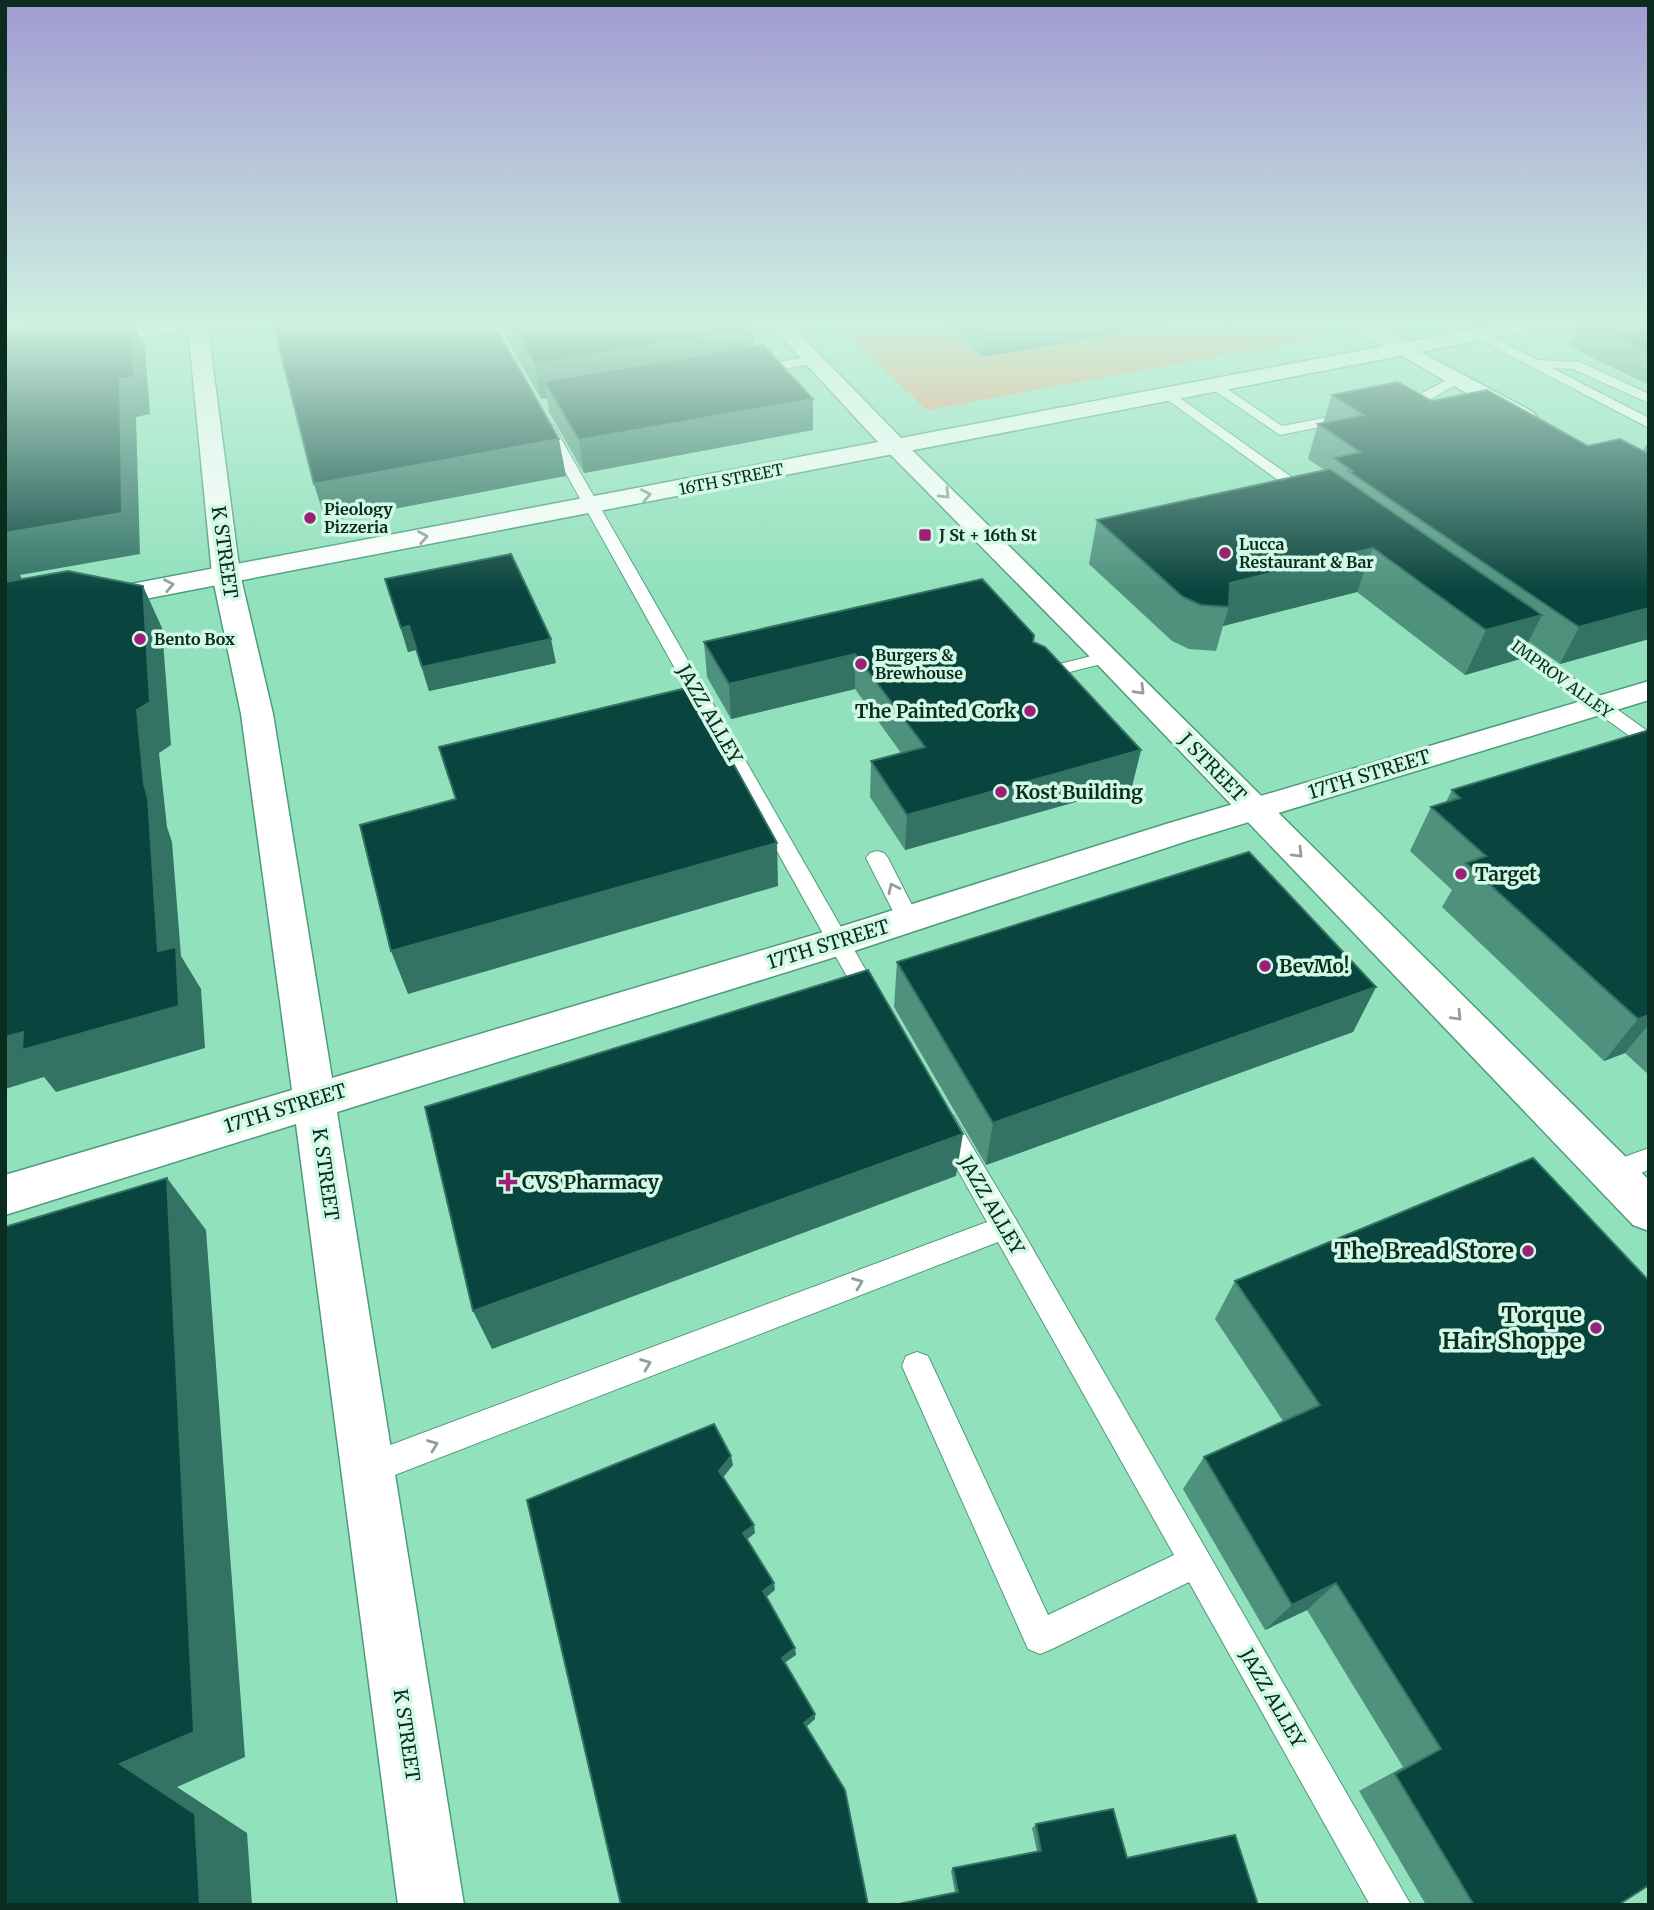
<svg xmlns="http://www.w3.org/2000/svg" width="1654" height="1910" viewBox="0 0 1654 1910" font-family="Merriweather,serif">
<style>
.green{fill:#f89468}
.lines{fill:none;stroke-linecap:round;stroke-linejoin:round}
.service-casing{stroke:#4d9c7b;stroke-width:2}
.minor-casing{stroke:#4d9c7b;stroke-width:3}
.secondary-casing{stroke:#4d9c7b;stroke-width:3}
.primary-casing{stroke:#4d9c7b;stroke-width:3}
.service{fill:#fff;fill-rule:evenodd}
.minor{fill:#fff;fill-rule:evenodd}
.secondary{fill:#fff;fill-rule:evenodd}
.primary{fill:#fff;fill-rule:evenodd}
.wall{fill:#4e927e}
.shaded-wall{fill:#327364}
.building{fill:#0a443e;stroke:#327364;stroke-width:2}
.oneway{stroke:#91a09a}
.poi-dot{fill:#9c2076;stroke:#d2f9e6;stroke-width:2.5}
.labels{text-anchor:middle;stroke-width:7;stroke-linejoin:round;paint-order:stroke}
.far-street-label{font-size:16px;fill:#0a2d1f;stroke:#d2f9e6}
.far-poi-label{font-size:16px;font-weight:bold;fill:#0a2d1f;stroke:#d2f9e6;text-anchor:start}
.street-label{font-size:19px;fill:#0a2d1f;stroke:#d2f9e6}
.poi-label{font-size:19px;font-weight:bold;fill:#0a2d1f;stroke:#d2f9e6;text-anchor:start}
.near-poi-label{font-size:23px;font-weight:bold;fill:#0a2d1f;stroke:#d2f9e6;text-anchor:end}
</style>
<rect width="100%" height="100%" fill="#91e1bd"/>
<!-- green -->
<path class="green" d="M 835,323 L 1305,323 L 1327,336 L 927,410 Z"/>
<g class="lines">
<!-- service casing -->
<g class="service-casing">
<path id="service" d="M 1479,330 L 1537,360 L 1580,362 L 1649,394 L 1649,403 L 1573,369 L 1552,368 L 1649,418 L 1649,428 L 1475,337 L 1475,331 Z
M 814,356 L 820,360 L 818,363 L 754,374 L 748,370 L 754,366 Z
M 1456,375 L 1461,376 L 1461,382 L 1418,406 L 1395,411 L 1388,407 L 1409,400 Z
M 1217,382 L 1282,426 L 1355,412 L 1362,416 L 1355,420 L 1280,435 L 1212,389 L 1212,383 Z
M 1170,391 L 1314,493 L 1316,496 L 1314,499 L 1304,499 L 1165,398 L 1165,392 Z
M 546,421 L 553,425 L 880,995 L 884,1001 L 880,1007 L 872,1010 L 864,1007 L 539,425 Z
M 1498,628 L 1504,629 L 1649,732 L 1649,747 L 1642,745 L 1492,637 L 1489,633 L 1492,629 Z
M 1107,652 L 1116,657 L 1113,661 L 1038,680 L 1029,675 L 1032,671 Z
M 877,851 L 884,853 L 888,858 L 919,919 L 916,925 L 908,927 L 900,925 L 897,919 L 866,858 L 870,853 Z
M 945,1113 L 954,1116 L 1015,1218 L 1411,1905 L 1370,1905 L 1189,1582 L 1052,1649 L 1040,1654 L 1028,1649 L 902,1366 L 906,1356 L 917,1352 L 928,1356 L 1048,1615 L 1174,1555 L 998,1242 L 369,1485 L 358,1480 L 353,1469 L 358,1458 L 369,1453 L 987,1222 L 932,1124 L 936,1116 Z
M 1649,1148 L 1649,1170 L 1611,1184 L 1602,1181 L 1598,1173 L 1602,1165 Z"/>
</g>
<!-- minor casing -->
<g class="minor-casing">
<path id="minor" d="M 178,323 L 199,323 L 209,337 L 240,574 L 273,714 L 332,1078 L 830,930 L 1166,824 L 1649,681 L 1649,700 L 1190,840 L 851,952 L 337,1112 L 464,1905 L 398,1905 L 296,1124 L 5,1215 L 5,1175 L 292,1090 L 241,714 L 212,574 L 189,338 Z"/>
</g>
<!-- secondary casing -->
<g class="secondary-casing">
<path id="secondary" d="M 1404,343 L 1533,412 L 1537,417 L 1533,422 L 1517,422 L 1397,353 L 1393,349 L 1397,345 Z
M 896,440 L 904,442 L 1649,1180 L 1649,1231 L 1633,1225 L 1096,663 L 888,452 L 884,447 L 888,442 Z"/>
</g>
<!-- primary casing -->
<g class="primary-casing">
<path id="primary" d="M 155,323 L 207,323 L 204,327 L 197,329 L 5,356 L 5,344 Z
M 768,323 L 789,323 L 901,438 L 1384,346 L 1350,327 L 1347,323 L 1372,323 L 1407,342 L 1508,323 L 1549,323 L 1546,327 L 1539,329 L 5,626 L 5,608 L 878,442 Z"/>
</g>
<!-- service -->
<use href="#service" class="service"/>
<!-- minor -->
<use href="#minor" class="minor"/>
<!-- secondary -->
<use href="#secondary" class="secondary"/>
<!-- primary -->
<use href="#primary" class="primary"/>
</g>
<!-- wall -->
<path class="wall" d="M 498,323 L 753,323 L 754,346 L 813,399 L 813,430 L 584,473 L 549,412 L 547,398 L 541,399 Z
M 941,323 L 1183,323 L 982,357 Z
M 1217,323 L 1249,323 L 1224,327 Z
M 1579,323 L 1649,323 L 1649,385 L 1569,346 Z
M 1332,395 L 1432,401 L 1588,446 L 1643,451 L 1649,440 L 1649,639 L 1560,664 L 1529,642 L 1520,659 L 1465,675 L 1357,592 L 1223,626 L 1216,651 L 1189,649 L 1172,641 L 1089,564 L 1097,520 L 1324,470 L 1308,459 L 1318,424 L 1323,423 Z
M 385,579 L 556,663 L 429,691 L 416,650 L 408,652 Z
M 704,642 L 1033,642 L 1141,750 L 1132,786 L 905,850 L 870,797 L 871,761 L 901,753 L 855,689 L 731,719 L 707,677 Z
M 1649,730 L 1649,1075 L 1625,1053 L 1604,1061 L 1442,907 L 1452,890 L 1410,851 L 1431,807 L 1446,802 L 1452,790 Z
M 897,962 L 1376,987 L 1353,1032 L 986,1165 L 894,1007 Z
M 1533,1158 L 1618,1905 L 1426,1905 L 1359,1791 L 1403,1767 L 1307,1610 L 1265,1630 L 1183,1489 L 1204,1457 L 1283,1421 L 1215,1319 L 1235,1281 Z
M 1036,1824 L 1127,1858 L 955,1893 L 951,1871 L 953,1868 L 1037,1851 L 1032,1828 Z"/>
<!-- shaded-wall -->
<path class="shaded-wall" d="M 131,323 L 134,323 L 145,350 L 150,414 L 136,417 L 140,554 L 20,575 L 33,600 L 5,606 L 5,533 L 120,379 Z
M 743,323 L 753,323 L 754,352 L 544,381 L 547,398 L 541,399 L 535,364 Z
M 985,323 L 1183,323 L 982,357 Z
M 1225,323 L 1249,323 L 1224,327 Z
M 813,399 L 813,430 L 584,473 L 579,440 Z
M 559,439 L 566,476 L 326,522 L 314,484 Z
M 1373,548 L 1357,592 L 1223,626 L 1229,607 L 1230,583 Z
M 143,586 L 162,628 L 171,745 L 159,753 L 167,827 L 172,842 L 181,956 L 201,989 L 205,1048 L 56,1092 L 44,1077 L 5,1089 L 5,1037 L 158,951 L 137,710 Z
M 1649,608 L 1649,639 L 1560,664 L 1579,627 Z
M 1542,615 L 1520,659 L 1465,675 L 1486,630 Z
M 409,626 L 416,650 L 408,652 L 401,628 Z
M 551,639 L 556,663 L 429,691 L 422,667 Z
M 855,654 L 855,689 L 731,719 L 729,684 Z
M 1141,750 L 1132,786 L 905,850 L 907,815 Z
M 777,843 L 778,886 L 408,994 L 391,951 Z
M 1376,987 L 1353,1032 L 986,1165 L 993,1123 Z
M 1649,1015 L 1649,1024 L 1625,1053 L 1604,1061 L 1638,1019 Z
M 963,1134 L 956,1176 L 492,1349 L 473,1311 Z
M 167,1178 L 206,1230 L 245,1757 L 177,1787 L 247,1833 L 252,1905 L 200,1905 L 120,1764 Z
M 731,1456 L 733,1465 L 721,1480 L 719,1471 Z
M 754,1525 L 755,1533 L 744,1542 L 743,1533 Z
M 774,1583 L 775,1590 L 764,1599 L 763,1591 Z
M 1336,1583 L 1307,1610 L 1265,1630 L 1292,1605 Z
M 795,1648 L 796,1655 L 783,1664 L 782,1658 Z
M 815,1714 L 815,1719 L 804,1729 L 804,1723 Z"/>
<!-- building -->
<path class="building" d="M 63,323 L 131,323 L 134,377 L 120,379 L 122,513 L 5,533 L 5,331 Z
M 273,323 L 493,323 L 559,439 L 314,484 Z
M 511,323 L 746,323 L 752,329 L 535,364 Z
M 1587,323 L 1649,323 L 1649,352 Z
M 763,345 L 813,399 L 579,440 L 544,381 Z
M 1398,382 L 1432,401 L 1487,390 L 1588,446 L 1620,439 L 1649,454 L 1649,608 L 1579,627 L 1348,471 L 1352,471 L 1334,458 L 1360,452 L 1318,424 L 1364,415 L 1332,395 Z
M 1330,469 L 1542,615 L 1486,630 L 1373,548 L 1230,583 L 1229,607 L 1201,605 L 1183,597 L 1097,520 Z
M 511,554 L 551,639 L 422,667 L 409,626 L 401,628 L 385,579 Z
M 68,571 L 143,586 L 150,702 L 137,710 L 144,784 L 148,798 L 158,951 L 176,947 L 179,1006 L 22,1050 L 23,1032 L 5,1037 L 5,582 Z
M 982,579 L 1034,635 L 1033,642 L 1045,647 L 1141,750 L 907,815 L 871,761 L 925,747 L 855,654 L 729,684 L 704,642 Z
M 691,687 L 777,843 L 391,951 L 360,825 L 456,799 L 439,747 Z
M 1649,730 L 1649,1015 L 1638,1019 L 1466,863 L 1486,856 L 1431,807 L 1460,798 L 1452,790 Z
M 1249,852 L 1376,987 L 993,1123 L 897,962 Z
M 868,970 L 963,1134 L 473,1311 L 425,1107 Z
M 1533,1158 L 1649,1281 L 1649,1885 L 1618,1905 L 1474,1905 L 1395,1774 L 1441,1749 L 1336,1583 L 1292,1605 L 1204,1457 L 1320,1405 L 1235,1281 Z
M 167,1178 L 194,1732 L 120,1764 L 195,1814 L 200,1905 L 5,1905 L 5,1227 Z
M 714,1424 L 731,1456 L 719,1471 L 754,1525 L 743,1533 L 774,1583 L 763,1591 L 795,1648 L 782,1658 L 815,1714 L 804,1723 L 845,1790 L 868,1905 L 621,1905 L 527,1500 Z
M 1113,1809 L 1127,1858 L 1235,1835 L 1258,1905 L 894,1905 L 958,1892 L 953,1868 L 1041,1851 L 1036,1824 Z"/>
<!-- one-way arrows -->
<defs><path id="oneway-chevron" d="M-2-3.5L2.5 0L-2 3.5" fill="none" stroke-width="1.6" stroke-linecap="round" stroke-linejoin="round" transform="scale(1.75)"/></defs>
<g class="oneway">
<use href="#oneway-chevron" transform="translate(945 494) rotate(45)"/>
<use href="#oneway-chevron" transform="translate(646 495) rotate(-11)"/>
<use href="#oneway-chevron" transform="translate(423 537) rotate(-10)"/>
<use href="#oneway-chevron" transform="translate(169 585) rotate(-11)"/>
<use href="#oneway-chevron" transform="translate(1140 690) rotate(46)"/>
<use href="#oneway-chevron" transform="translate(1298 853) rotate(45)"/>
<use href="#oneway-chevron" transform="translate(893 888) rotate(-116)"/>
<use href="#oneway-chevron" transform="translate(1457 1016) rotate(46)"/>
<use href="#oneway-chevron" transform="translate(858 1283) rotate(-21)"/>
<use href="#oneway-chevron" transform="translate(646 1364) rotate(-21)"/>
<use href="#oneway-chevron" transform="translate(433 1445) rotate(-21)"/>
</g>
<!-- sky -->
<linearGradient id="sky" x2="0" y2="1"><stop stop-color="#a19ad2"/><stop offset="0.55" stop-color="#cef2e1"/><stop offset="1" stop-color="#cef2e1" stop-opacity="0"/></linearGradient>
<rect width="1654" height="590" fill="url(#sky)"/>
<!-- markers -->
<g class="poi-dot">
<circle cx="310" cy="518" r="7"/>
<rect x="918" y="528" width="14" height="14" rx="3.5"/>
<circle cx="1225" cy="553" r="7"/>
<circle cx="140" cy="639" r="7"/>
<circle cx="861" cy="664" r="7"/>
<circle cx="1030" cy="711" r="7"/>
<circle cx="1001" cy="792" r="7"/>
<circle cx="1461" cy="874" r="7"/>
<circle cx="1265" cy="966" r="7"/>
<path d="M504.5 1171.5h7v7h7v7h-7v7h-7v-7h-7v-7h7z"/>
<circle cx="1528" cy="1251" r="7"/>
<circle cx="1596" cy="1328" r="7"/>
</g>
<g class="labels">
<!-- far-street labels -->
<g class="far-street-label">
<text transform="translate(731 479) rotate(-11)" y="6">16TH STREET</text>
<text transform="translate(1562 679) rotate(36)" y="6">IMPROV ALLEY</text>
</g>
<!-- far-poi labels -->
<g class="far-poi-label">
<text x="324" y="515">Pieology<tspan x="324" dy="18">Pizzeria</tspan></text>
<text x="939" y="541">J St + 16th St</text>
<text x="1239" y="550">Lucca<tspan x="1239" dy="18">Restaurant &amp; Bar</tspan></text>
<text x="154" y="645">Bento Box</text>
<text x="875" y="661">Burgers &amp;<tspan x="875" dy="18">Brewhouse</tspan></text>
</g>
<!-- street labels -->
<g class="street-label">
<text transform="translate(225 552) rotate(82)" y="7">K STREET</text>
<text transform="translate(710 714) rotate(60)" y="7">JAZZ ALLEY</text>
<text transform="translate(1213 767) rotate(46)" y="7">J STREET</text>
<text transform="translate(1369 774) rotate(-17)" y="7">17TH STREET</text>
<text transform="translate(828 944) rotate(-17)" y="7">17TH STREET</text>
<text transform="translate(285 1108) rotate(-17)" y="7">17TH STREET</text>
<text transform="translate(326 1174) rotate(82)" y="7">K STREET</text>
<text transform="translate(992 1205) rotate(60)" y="7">JAZZ ALLEY</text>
<text transform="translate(1273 1698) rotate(60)" y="7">JAZZ ALLEY</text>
<text transform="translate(407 1735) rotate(82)" y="7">K STREET</text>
</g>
<!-- poi labels -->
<g class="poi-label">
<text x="1016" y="718" text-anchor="end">The Painted Cork</text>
<text x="1015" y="799">Kost Building</text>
<text x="1475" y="881">Target</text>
<text x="1279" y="973">BevMo!</text>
<text x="522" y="1189">CVS Pharmacy</text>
</g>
<!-- near-poi labels -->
<g class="near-poi-label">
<text x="1514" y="1259">The Bread Store</text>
<text x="1582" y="1323">Torque<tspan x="1582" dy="26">Hair Shoppe</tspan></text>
</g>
</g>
<!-- border -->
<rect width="1654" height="1910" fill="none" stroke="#0a2d1f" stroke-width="14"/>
</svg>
